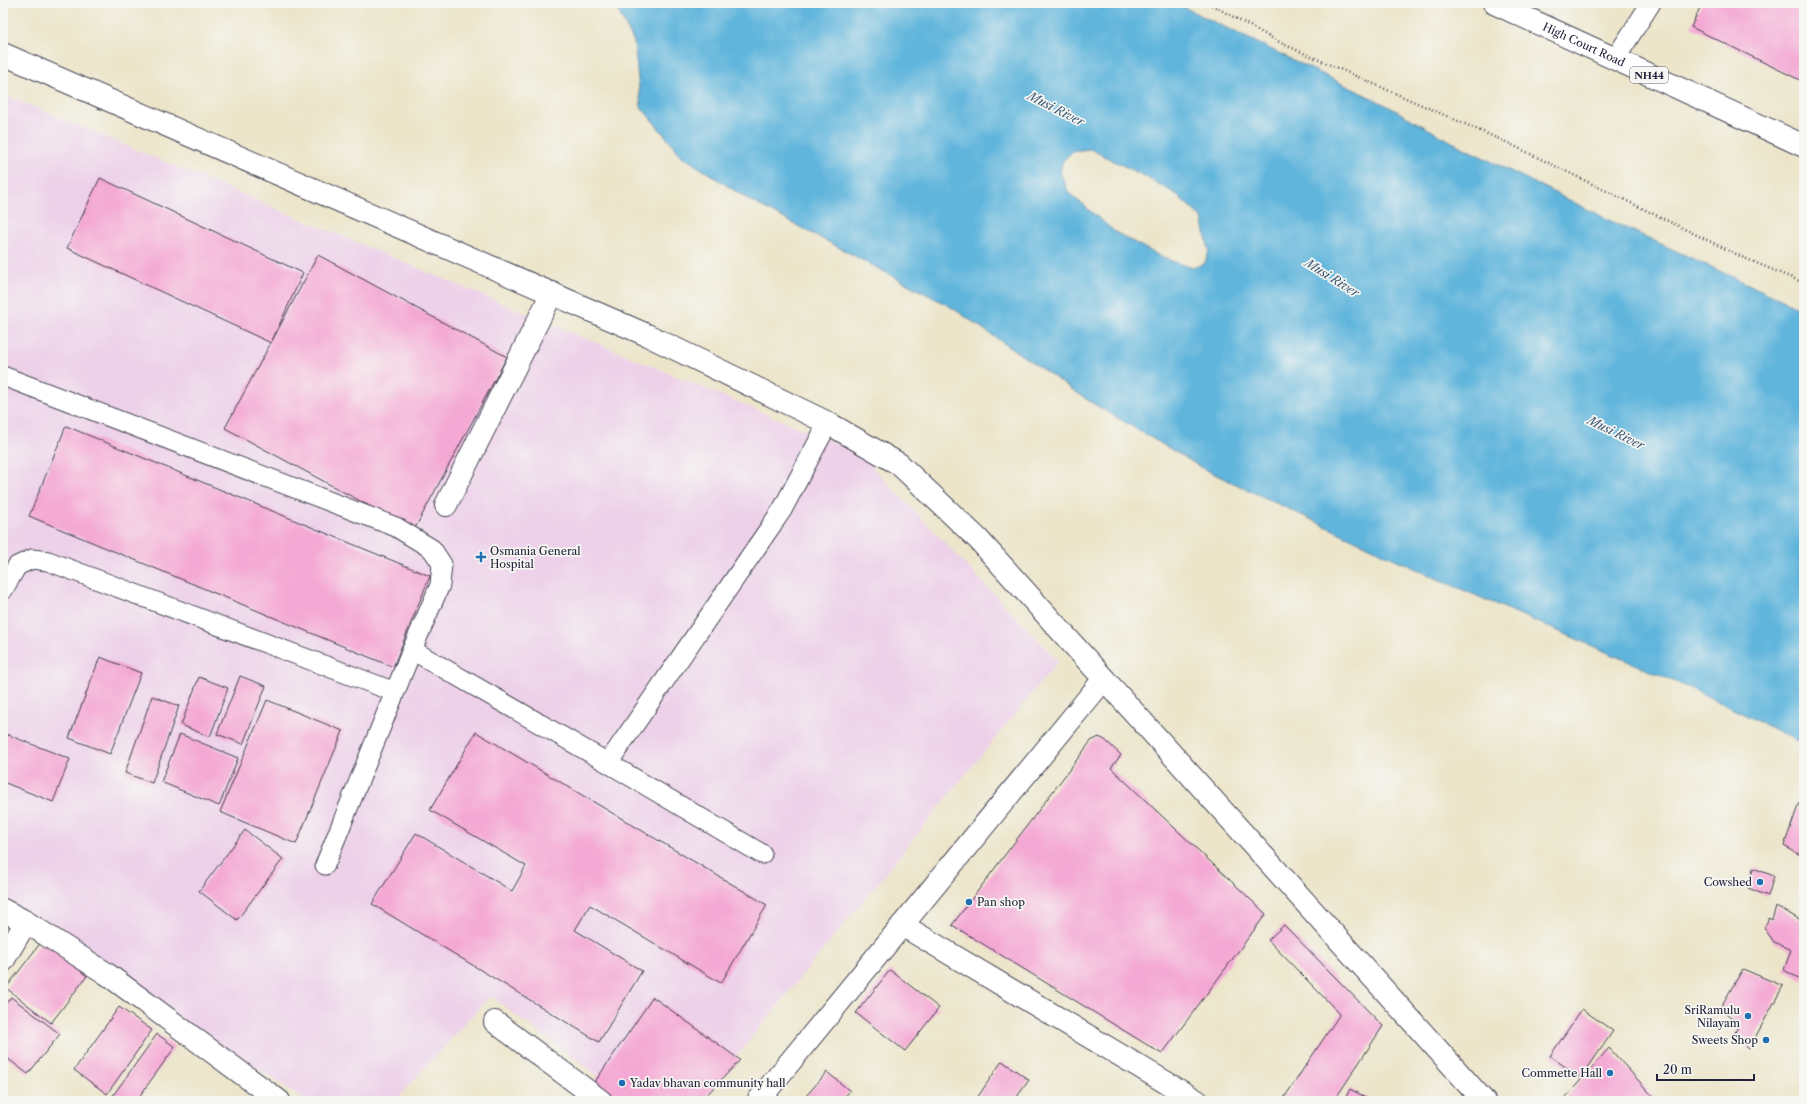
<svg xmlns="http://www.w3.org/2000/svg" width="1807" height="1104" viewBox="0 0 1807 1104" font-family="'Libre Caslon Text',serif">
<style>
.built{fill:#edd1e9}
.water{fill:#60b5dc;stroke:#416c8c;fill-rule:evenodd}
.building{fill:#f4a9d4}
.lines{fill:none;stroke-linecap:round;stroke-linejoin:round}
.service-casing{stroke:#403f50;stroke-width:21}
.minor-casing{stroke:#403f50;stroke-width:24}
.secondary-casing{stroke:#403f50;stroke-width:24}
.trunk-casing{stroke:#403f50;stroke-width:24}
.path{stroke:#403f50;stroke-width:2.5;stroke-dasharray:1 3;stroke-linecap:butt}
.service{stroke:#fff;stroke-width:19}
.minor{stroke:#fff;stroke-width:22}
.secondary{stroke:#fff;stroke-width:22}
.trunk{stroke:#fff;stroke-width:22}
.poi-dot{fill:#1f6fb2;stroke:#f6f6f2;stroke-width:1.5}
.labels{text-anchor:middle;stroke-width:3.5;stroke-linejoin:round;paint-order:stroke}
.shield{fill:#f6f6f2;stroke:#626272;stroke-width:1}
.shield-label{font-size:10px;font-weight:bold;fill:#22223b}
.street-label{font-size:11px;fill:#22223b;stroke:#f6f6f2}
.poi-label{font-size:11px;fill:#22223b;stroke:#f6f6f2;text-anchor:end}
.water-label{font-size:12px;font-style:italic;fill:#385573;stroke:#f6f6f2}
</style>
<rect width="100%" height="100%" fill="#f6f6f2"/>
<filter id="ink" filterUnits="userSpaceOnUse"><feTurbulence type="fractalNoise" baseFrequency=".025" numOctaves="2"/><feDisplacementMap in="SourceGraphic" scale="8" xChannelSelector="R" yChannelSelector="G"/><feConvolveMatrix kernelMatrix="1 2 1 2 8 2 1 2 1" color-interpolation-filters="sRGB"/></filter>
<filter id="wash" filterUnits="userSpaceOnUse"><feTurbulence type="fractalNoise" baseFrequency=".012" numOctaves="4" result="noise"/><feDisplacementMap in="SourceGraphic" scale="16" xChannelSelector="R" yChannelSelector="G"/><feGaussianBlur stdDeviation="0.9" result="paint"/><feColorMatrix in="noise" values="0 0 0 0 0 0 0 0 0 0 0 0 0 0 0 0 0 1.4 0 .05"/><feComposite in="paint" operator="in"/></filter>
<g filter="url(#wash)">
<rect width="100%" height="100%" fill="#ece5ca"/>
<!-- built -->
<path class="built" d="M 3,94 L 859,453 L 1058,661 L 700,1101 L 632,1101 L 490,996 L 395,1101 L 307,1101 L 3,903 Z"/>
<!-- water -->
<path class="water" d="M 614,3 L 1175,3 L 1386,105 L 1450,141 L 1609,220 L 1804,310 L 1804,744 L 1701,693 L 1431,576 L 1206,470 L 1089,401 L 951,307 L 749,200 L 682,156 L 641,107 L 634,42 ZM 1090,149 L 1146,177 L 1176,194 L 1202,218 L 1209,251 L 1205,263 L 1193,268 L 1163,258 L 1115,232 L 1069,193 L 1060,172 L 1063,161 L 1073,151 Z"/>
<g id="blocks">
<!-- building -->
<path class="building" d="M 1702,3 L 1804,3 L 1804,82 L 1691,27 Z
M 100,178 L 303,273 L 271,343 L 67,248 Z
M 318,255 L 507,357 L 414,530 L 225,428 Z
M 66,426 L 430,576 L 393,667 L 29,516 Z
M 100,657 L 141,673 L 110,754 L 69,738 Z
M 240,676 L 266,686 L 243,744 L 217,734 Z
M 199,677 L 228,688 L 210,737 L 181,725 Z
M 152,696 L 179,706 L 152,783 L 125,773 Z
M 267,700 L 343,731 L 296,844 L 220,812 Z
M 476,732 L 767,905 L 721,983 L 590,905 L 575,930 L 642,971 L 599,1042 L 372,904 L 416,833 L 512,891 L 526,866 L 430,810 Z
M 3,733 L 70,759 L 53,802 L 3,782 Z
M 180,734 L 238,758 L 219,806 L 161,782 Z
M 1099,737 L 1105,740 L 1121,755 L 1111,768 L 1266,914 L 1162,1054 L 952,925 L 1091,741 Z
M 1799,803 L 1804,806 L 1804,857 L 1784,846 Z
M 245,830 L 283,859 L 237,920 L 199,891 Z
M 1753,868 L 1774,876 L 1768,896 L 1748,888 Z
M 1776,906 L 1804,922 L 1802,935 L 1804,936 L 1804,981 L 1784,970 L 1791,950 L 1774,942 L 1764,928 L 1769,918 L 1772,920 Z
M 1284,925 L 1383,1026 L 1334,1101 L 1282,1101 L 1340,1014 L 1268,940 Z
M 42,941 L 87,976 L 51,1023 L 6,988 Z
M 1743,969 L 1783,986 L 1749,1049 L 1734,1035 L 1739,1024 L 1720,1008 Z
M 890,970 L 939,1008 L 905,1051 L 856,1013 Z
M 11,997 L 60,1034 L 28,1074 L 3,1055 L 3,1007 Z
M 653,997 L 740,1060 L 701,1101 L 617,1101 L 594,1083 Z
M 119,1007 L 152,1030 L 107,1094 L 74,1070 Z
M 1582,1009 L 1613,1031 L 1581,1078 L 1550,1056 Z
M 157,1034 L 175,1047 L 136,1101 L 109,1101 Z
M 1609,1048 L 1657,1101 L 1568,1101 L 1565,1098 Z
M 1002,1061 L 1029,1080 L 1014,1101 L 975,1101 Z
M 827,1072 L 850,1091 L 841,1101 L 813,1101 L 806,1096 Z
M 1350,1089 L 1373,1101 L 1344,1101 Z"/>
</g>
</g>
<g filter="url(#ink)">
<use href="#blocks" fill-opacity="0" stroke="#403f50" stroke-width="1"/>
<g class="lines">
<!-- service casing -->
<g class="service-casing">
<path id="service" d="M 1615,59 L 1651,3
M 3,376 L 396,527 L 432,549 L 442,564 L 440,585 L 412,650 L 325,865
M 3,590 L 17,566 L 32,559 L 48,561 L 395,692
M 412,650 L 608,763 L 762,854
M 608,763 L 782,510 L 828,423"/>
</g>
<!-- minor casing -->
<g class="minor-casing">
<path id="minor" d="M 446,505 L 552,293
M 3,910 L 26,922 L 107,974 L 279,1101
M 902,925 L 1197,1101
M 3,961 L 26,922
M 495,1022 L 601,1101
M 758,1101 L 1104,679"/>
</g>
<!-- secondary casing -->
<g class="secondary-casing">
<path id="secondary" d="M 3,54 L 647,335 L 828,423 L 899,464 L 978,539 L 1484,1101"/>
</g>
<!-- trunk casing -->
<g class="trunk-casing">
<g id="trunk">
<path id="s1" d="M 1494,3 L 1804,146"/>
</g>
</g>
<!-- path -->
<path class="path" d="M 1208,3 L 1283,44 L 1508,143 L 1742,257 L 1804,283"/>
<!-- service -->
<use href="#service" class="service"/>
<!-- minor -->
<use href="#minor" class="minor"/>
<!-- secondary -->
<use href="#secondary" class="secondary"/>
<!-- trunk -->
<use href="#trunk" class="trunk"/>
</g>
</g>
<!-- markers -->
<g class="poi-dot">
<path d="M479 551h4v4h4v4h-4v4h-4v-4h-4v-4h4z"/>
<circle cx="1760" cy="882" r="4"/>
<circle cx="969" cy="902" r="4"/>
<circle cx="1748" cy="1016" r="4"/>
<circle cx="1766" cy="1040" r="4"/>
<circle cx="1610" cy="1073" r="4"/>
<circle cx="622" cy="1083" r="4"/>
</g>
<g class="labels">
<!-- shield labels -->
<rect class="shield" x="1630" y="67" width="38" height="16" rx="3"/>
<g class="shield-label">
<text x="1649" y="79">NH44</text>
</g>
<!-- street labels -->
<g class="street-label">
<text dy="4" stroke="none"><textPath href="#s1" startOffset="99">High Court Road</textPath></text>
</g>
<!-- poi labels -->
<g class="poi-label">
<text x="490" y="555" text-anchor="start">Osmania General<tspan x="490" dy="13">Hospital</tspan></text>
<text x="1752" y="886">Cowshed</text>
<text x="977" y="906" text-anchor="start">Pan shop</text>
<text x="1740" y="1014">SriRamulu<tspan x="1740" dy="13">Nilayam</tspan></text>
<text x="1758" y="1044">Sweets Shop</text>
<text x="1602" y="1077">Commette Hall</text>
<text x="630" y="1087" text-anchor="start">Yadav bhavan community hall</text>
</g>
<!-- water labels -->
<g class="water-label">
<text transform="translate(1056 109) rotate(27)" y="4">Musi River</text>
<text transform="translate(1332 278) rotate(32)" y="4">Musi River</text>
<text transform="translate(1616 433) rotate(26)" y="4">Musi River</text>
</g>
</g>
<!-- margin -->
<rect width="1807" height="1104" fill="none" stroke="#f6f6f2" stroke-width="16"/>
<!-- scale -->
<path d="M1657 1074v6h97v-6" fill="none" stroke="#22223b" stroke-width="2"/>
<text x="1663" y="1074" font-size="12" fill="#22223b" stroke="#f6f6f2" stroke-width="3" paint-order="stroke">20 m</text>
</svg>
